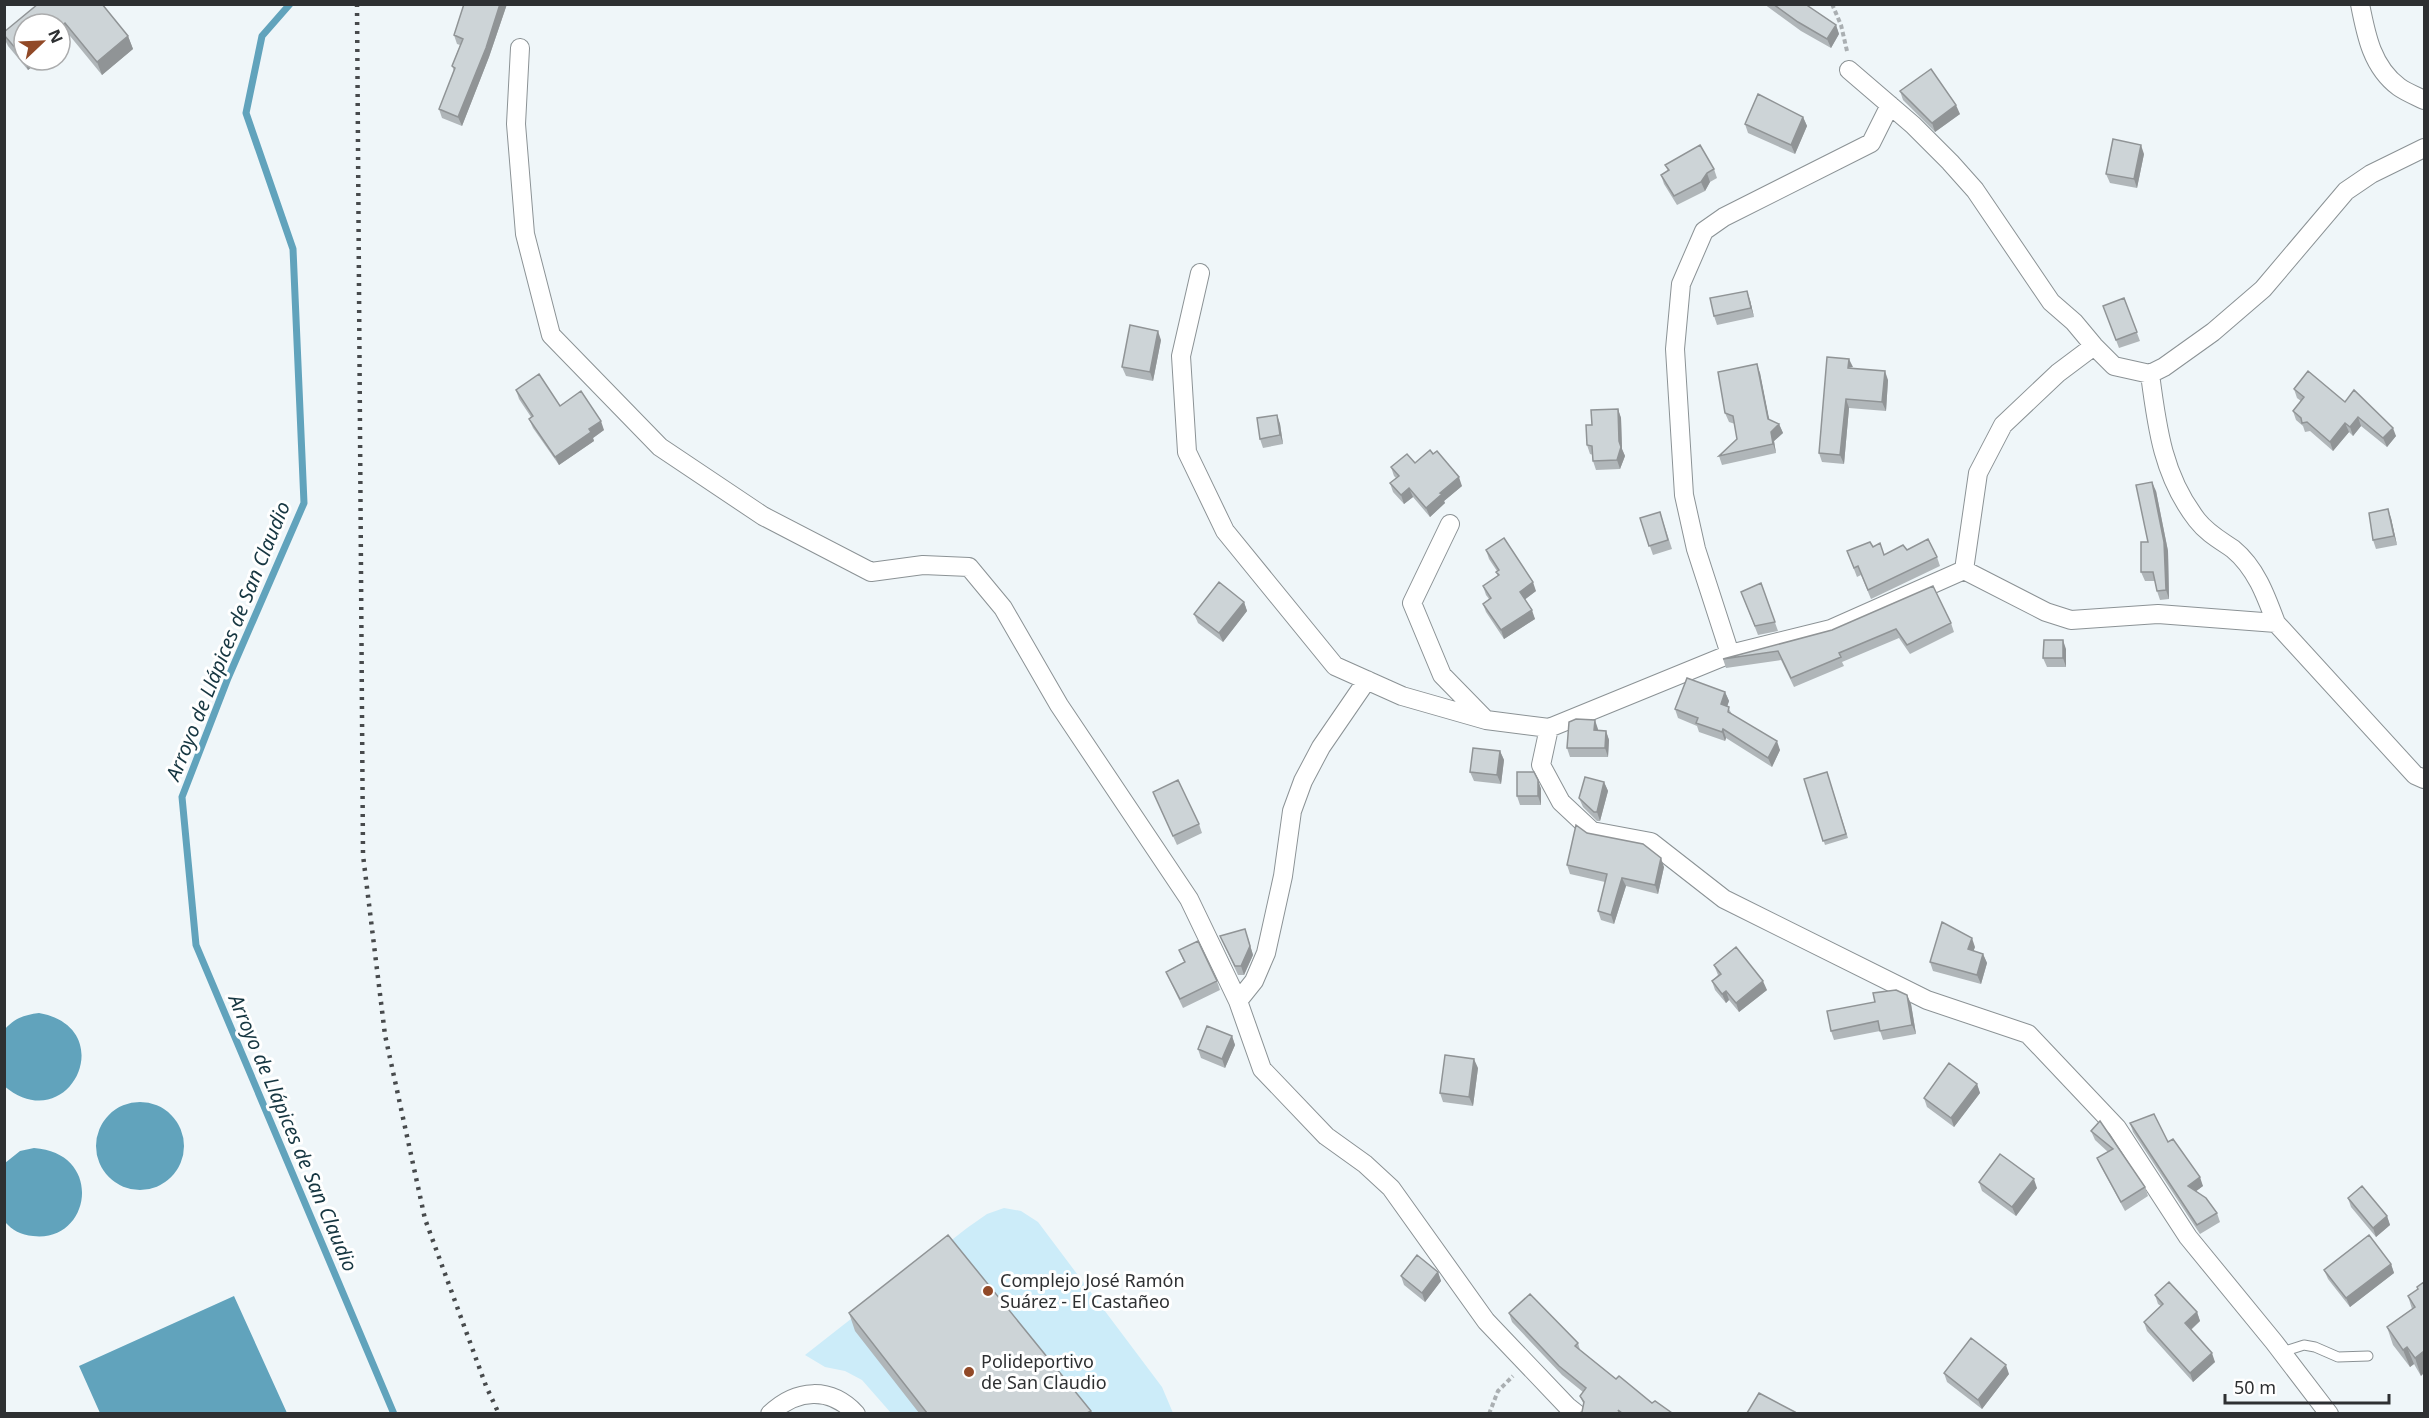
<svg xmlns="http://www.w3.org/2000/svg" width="2429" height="1418" viewBox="0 0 2429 1418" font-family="'Noto Sans',sans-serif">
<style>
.green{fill:#ccecf9}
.water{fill:#61a3bc}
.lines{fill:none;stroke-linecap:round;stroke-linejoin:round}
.stream{stroke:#61a3bc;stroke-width:7}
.lane-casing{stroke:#8b9295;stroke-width:11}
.street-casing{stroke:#8b9295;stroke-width:20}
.path{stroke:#aaafb2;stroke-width:4;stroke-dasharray:4.5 3;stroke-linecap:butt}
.lane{stroke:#fff;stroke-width:9}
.street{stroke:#fff;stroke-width:18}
.rail{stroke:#474a4c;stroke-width:4.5;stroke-dasharray:3 6;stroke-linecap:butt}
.wall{fill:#b0b6b9}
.shaded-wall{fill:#909496}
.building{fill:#cdd4d7;stroke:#909496;stroke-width:1.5}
.poi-dot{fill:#914927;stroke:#fff;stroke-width:2}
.labels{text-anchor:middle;stroke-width:6;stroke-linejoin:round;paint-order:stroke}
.poi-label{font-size:18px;fill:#2e3032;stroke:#fff;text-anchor:start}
.water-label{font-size:20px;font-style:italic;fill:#163641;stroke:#fff}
</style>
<rect width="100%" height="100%" fill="#eff6f9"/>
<!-- green -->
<path class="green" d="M 1004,1208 L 1021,1211 L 1038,1222 L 1162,1387 L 1173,1413 L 891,1413 L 862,1380 L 845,1371 L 825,1367 L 805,1355 L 967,1228 L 987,1214 Z"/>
<!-- water -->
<path class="water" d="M 39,1013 C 122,1028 69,1140 4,1086 L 5,1029 C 15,1018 24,1015 39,1013 Z
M96 1146a44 44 0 1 1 88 0a44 44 0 1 1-88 0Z
M 34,1148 C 105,1153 91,1243 33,1236 C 21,1235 12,1230 5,1222 L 5,1163 L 20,1151 Z
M 234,1296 L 287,1413 L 100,1413 L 79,1366 Z"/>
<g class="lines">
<!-- stream -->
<path class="stream" d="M 290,4 L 262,36 L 246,113 L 293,249 L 304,503 L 228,678 L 182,797 L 196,945 L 394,1414"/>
<!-- lane casing -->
<g class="lane-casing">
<path id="lane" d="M 2282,1352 L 2304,1345 L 2315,1347 L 2338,1357 L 2368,1356"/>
</g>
<!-- street casing -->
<g class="street-casing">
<path id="street" d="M 2360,4 C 2366,35 2372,67 2399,87 C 2406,92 2416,96 2424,100
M 520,48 L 516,124 L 525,234 L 551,335 L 660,447 L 763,516 L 871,572 L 923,565 L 969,567 L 1003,608 L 1059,705 L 1189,899 L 1238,1001 L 1262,1069 L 1326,1136 L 1365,1164 L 1391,1188 L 1486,1321 L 1567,1406 L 1577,1414
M 1849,70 L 1913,125 L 1950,162 L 1975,190 L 2051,302 L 2074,322 L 2094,346 L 2114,366 L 2150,374 C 2157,428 2163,476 2197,520 C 2207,533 2220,540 2233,549 C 2256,568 2266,596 2276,623
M 1200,273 L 1181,356 L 1187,452 L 1225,531 L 1335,666 L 1402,696 L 1486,720
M 2150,374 L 2164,367 L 2213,332 L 2263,289 L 2346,191 L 2371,174 L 2424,148
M 1450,524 L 1412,603 L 1442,675 L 1486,720 L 1549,728
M 1964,570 L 1978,473 L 2003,425 L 2058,373 L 2094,346
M 1730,654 L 1696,549 L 1684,495 L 1675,349 L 1681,284 L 1704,231 L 1724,217 L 1871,143 L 1890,105
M 1238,1001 L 1254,981 L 1266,953 L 1283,876 L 1292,811 L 1303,781 L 1321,747 L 1367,680
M 770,1414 C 796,1389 830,1386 856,1414
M 2329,1414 L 2274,1342 L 2188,1237 L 2117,1128 L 2028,1034 L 1927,1000 L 1724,899 L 1651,842 L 1592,831 L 1561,802 L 1541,765 L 1549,728 L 1730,654 L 1831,629 L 1964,570 L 2046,612 L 2071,620 L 2158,614 L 2276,623 L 2415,775 L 2424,779"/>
</g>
<!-- path -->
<path class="path" d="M 1832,4 L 1841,25 L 1847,51
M 1489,1414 L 1498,1391 L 1513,1376"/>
<!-- lane -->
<use href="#lane" class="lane"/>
<!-- street -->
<use href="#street" class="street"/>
<!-- rail -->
<path class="rail" d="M 357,4 L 363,855 L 385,1035 L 425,1219 L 486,1386 L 499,1414"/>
</g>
<!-- wall -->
<path class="wall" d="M 38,4 L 128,36 L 133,49 L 102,75 L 70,36 L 28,70 L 8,46 L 4,38 L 4,32 Z
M 464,4 L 507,4 L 489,57 L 462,126 L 442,118 L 439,109 L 454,71 L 452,66 L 460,45 L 457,44 L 454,35 Z
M 1764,4 L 1805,4 L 1836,25 L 1839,34 L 1831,48 L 1801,31 Z
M 1900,91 L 1960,114 L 1935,132 L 1903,100 Z
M 1803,117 L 1807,126 L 1795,154 L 1748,133 L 1745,124 Z
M 2144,154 L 2137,188 L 2110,183 L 2106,174 Z
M 1665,165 L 1714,169 L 1717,178 L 1710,182 L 1705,191 L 1677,205 L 1664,184 L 1661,175 L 1668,171 Z
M 2124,298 L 2140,341 L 2119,348 L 2103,306 Z
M 1750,300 L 1754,317 L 1717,325 L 1714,316 Z
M 1161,340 L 1153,381 L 1126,376 L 1122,367 Z
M 1853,368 L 1888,380 L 1886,411 L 1849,408 L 1844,464 L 1822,462 L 1819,453 Z
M 1760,373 L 1769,420 L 1779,424 L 1783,433 L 1774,441 L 1776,453 L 1722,465 L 1719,456 L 1737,439 L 1735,424 L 1729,422 L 1725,413 Z
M 2294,389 L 2345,402 L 2396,436 L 2387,447 L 2361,426 L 2353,436 L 2349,432 L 2333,451 L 2310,431 L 2305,432 L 2303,426 L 2296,420 L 2293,411 L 2301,401 L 2297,398 Z
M 516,390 L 560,406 L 604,430 L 593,438 L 594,441 L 559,465 L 533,428 L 529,419 L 531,417 L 519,399 Z
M 1618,409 L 1621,418 L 1622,449 L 1625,456 L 1620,469 L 1596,470 L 1593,461 L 1593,455 L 1590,454 L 1587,445 L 1592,425 Z
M 1277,415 L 1280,424 L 1283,444 L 1263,448 L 1260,439 Z
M 1415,463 L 1462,486 L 1444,501 L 1445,503 L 1430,517 L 1413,497 L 1404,504 L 1393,492 L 1390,483 L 1396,478 L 1394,476 L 1391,467 Z
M 2156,491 L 2168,551 L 2169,599 L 2160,600 L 2157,591 L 2155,581 L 2145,581 L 2141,572 L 2148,542 Z
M 1660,512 L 1672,549 L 1653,555 L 1640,518 Z
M 2391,518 L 2397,545 L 2376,549 L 2373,540 Z
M 1873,547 L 1884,555 L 1907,550 L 1937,557 L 1940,566 L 1871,599 L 1861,575 L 1857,577 L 1847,551 Z
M 1486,550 L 1536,591 L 1525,599 L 1535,619 L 1504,639 L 1486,612 L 1483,604 L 1489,599 L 1486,595 L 1483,586 L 1498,576 L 1496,572 L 1497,571 L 1489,559 Z
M 1761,583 L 1778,631 L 1758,635 L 1741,592 Z
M 1244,602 L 1247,611 L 1223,642 L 1198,623 L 1194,614 Z
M 1951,623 L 1954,632 L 1910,654 L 1899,638 L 1842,662 L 1844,666 L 1794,687 L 1781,660 L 1726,668 L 1723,659 L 1832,630 Z
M 2066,649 L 2066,667 L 2047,667 L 2043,658 Z
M 1725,692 L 1729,701 L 1727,706 L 1732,714 L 1780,750 L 1772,767 L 1726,738 L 1725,741 L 1699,732 L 1697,726 L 1678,718 L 1675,709 Z
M 1598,730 L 1606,731 L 1609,740 L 1608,757 L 1570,757 L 1567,748 Z
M 1500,751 L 1504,760 L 1501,784 L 1474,781 L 1470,772 Z
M 1827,772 L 1848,838 L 1825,845 L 1804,779 Z
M 1538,780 L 1541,789 L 1541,805 L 1520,805 L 1517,796 Z
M 1604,782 L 1608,791 L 1600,821 L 1597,821 L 1583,807 L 1579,798 Z
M 1153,792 L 1199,824 L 1202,833 L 1177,845 Z
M 1587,833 L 1664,867 L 1658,894 L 1626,886 L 1614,924 L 1601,920 L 1598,911 L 1605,882 L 1570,874 L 1567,865 Z
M 1220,936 L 1248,938 L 1253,955 L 1244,975 L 1238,975 Z
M 1975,947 L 1973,951 L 1983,954 L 1987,963 L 1981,984 L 1933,971 L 1930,962 Z
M 1179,950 L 1217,981 L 1220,990 L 1183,1008 L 1170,981 L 1166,972 L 1184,962 Z
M 1714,965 L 1767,990 L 1739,1012 L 1729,1000 L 1726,1003 L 1715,990 L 1712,981 L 1718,975 Z
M 1907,995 L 1911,1004 L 1916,1034 L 1883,1040 L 1880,1031 L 1834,1040 L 1831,1031 Z
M 1232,1036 L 1235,1045 L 1225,1068 L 1201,1058 L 1198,1049 Z
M 1478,1068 L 1473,1106 L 1443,1102 L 1440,1093 Z
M 1977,1084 L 1980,1093 L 1954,1127 L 1927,1107 L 1924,1098 Z
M 2100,1121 L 2145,1187 L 2148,1196 L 2125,1211 L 2101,1167 L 2097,1158 L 2108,1152 L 2095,1140 L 2091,1131 Z
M 2130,1123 L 2168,1142 L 2203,1186 L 2196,1191 L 2217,1213 L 2220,1222 L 2200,1234 L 2133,1132 Z
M 1979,1182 L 2037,1188 L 2016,1216 L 1982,1191 Z
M 2348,1198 L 2387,1216 L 2390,1225 L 2376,1237 L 2351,1207 Z
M 2391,1264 L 2394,1273 L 2350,1307 L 2328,1279 L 2324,1270 Z
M 1438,1272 L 1441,1281 L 1425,1302 L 1404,1285 L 1401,1276 Z
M 2424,1282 L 2421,1376 L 2414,1364 L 2410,1367 L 2393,1345 L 2387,1327 L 2412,1309 L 2408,1296 L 2418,1289 L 2417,1287 Z
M 2155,1295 L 2197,1312 L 2200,1321 L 2191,1330 L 2215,1362 L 2193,1382 L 2147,1331 L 2144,1322 L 2161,1306 L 2158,1304 Z
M 849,1313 L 1091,1411 L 1092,1413 L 919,1413 L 855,1331 Z
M 1509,1313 L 1578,1343 L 1580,1350 L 1616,1379 L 1652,1403 L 1672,1413 L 1579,1413 L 1582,1412 L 1584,1405 L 1580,1396 L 1583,1392 L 1562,1375 L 1512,1322 Z
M 1944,1373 L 2009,1374 L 1982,1409 L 1947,1382 Z"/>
<!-- shaded-wall -->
<path class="shaded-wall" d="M 500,4 L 507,4 L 489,57 L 462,126 L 458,117 Z
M 65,23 L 70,36 L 60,45 L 60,27 Z
M 1836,25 L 1839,34 L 1831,48 L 1827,39 Z
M 128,36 L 133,49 L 102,75 L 97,62 Z
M 24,56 L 24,60 L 41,60 L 28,70 L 23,57 Z
M 1956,105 L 1960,114 L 1935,132 L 1932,123 Z
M 1803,117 L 1807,126 L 1795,154 L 1791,145 Z
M 2141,145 L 2144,154 L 2137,188 L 2134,179 Z
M 1707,173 L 1710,182 L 1705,191 L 1701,182 Z
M 1747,291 L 1750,300 L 1754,317 L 1751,308 Z
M 1158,331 L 1161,340 L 1153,381 L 1150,372 Z
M 1849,359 L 1853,367 L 1848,368 Z
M 1757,364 L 1760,373 L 1771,428 L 1768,419 Z
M 1885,371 L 1888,380 L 1886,411 L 1882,402 Z
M 1846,399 L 1849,408 L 1844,464 L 1840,455 Z
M 1618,409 L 1621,418 L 1622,449 L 1625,456 L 1620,469 L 1617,460 L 1619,441 Z
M 1277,415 L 1280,424 L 1283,444 L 1280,435 Z
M 2358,417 L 2361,426 L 2353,436 L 2350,427 Z
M 601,421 L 604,430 L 593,438 L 594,441 L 559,465 L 555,457 L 589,429 Z
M 2345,423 L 2349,432 L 2333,451 L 2330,442 Z
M 1779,424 L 1783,433 L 1774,441 L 1776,453 L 1773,444 L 1771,432 Z
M 2393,428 L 2396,436 L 2387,447 L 2383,438 Z
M 1459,477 L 1462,486 L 1444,501 L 1445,503 L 1430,517 L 1426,508 L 1440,493 Z
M 2152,482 L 2156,491 L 2168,551 L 2169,599 L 2166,590 Z
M 1409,488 L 1413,497 L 1404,504 L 1401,495 Z
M 2388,509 L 2391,518 L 2397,545 L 2394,536 Z
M 1533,582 L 1536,591 L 1523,601 L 1520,592 Z
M 1244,602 L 1247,611 L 1223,642 L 1219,633 Z
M 1532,610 L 1535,619 L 1504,639 L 1501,630 Z
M 2063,640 L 2066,649 L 2066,667 L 2063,658 Z
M 1725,692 L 1729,701 L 1725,713 L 1721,704 Z
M 1595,720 L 1598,729 L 1598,739 L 1594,730 Z
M 1723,729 L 1726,738 L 1725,741 L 1722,732 Z
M 1606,731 L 1609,740 L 1608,757 L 1605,748 Z
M 1777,741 L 1780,750 L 1772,767 L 1768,758 Z
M 1500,751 L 1504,760 L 1501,784 L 1497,775 Z
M 1538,780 L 1541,789 L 1541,805 L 1538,796 Z
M 1604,782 L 1608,791 L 1600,821 L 1597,812 Z
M 1661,858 L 1664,867 L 1658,894 L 1655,885 Z
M 1622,878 L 1626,886 L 1614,924 L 1611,915 Z
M 1245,929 L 1253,955 L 1244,975 L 1241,966 Z
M 1972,938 L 1975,947 L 1971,958 L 1968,949 Z
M 1983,954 L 1987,963 L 1981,984 L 1977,975 Z
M 1763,981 L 1767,990 L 1739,1012 L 1736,1003 Z
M 1726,991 L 1729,1000 L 1726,1003 L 1722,994 Z
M 1907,995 L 1911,1004 L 1916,1034 L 1912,1025 Z
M 1232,1036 L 1235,1045 L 1225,1068 L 1222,1059 Z
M 1474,1059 L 1478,1068 L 1473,1106 L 1469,1097 Z
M 1977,1084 L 1980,1093 L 1954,1127 L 1951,1118 Z
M 2200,1177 L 2203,1186 L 2191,1195 L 2188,1186 Z
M 2034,1179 L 2037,1188 L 2016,1216 L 2012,1207 Z
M 2387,1216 L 2390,1225 L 2376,1237 L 2373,1228 Z
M 2391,1264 L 2394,1273 L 2350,1307 L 2346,1298 Z
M 1438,1272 L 1441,1281 L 1425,1302 L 1422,1293 Z
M 2197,1312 L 2200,1321 L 2188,1332 L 2185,1323 Z
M 2407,1347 L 2414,1364 L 2410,1367 L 2403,1350 Z
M 2424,1351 L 2424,1373 L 2421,1376 L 2415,1358 Z
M 2212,1353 L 2215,1362 L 2193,1382 L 2190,1373 Z
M 2006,1365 L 2009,1374 L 1982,1409 L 1978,1400 Z"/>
<!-- building -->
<path class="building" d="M 38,4 L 102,4 L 128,36 L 97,62 L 65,23 L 60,27 L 60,24 L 24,24 L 24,56 L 23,57 L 4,35 L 4,32 Z
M 464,4 L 500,4 L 486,48 L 458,117 L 439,109 L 455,68 L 452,66 L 463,39 L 454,35 Z
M 1773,4 L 1805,4 L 1836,25 L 1827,39 L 1798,22 Z
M 1931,69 L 1956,105 L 1932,123 L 1900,91 Z
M 1758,94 L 1803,117 L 1791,145 L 1745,124 Z
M 2113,139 L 2141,145 L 2134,179 L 2106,174 Z
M 1700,145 L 1714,169 L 1707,173 L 1701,182 L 1674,196 L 1661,175 L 1669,170 L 1665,165 Z
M 1747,291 L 1751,308 L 1714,316 L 1710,298 Z
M 2124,298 L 2137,332 L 2116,340 L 2103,306 Z
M 1130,325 L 1158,331 L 1150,372 L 1122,367 Z
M 1827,357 L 1849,359 L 1848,368 L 1885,371 L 1882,402 L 1846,399 L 1840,455 L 1819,453 Z
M 1757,364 L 1768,419 L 1779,424 L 1771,432 L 1773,444 L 1719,456 L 1737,439 L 1733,416 L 1725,413 L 1718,372 Z
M 2308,371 L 2345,402 L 2354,390 L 2393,428 L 2383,438 L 2358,417 L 2350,427 L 2345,423 L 2330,442 L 2307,422 L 2302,423 L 2301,418 L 2293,411 L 2304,397 L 2294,389 Z
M 539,374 L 560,406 L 581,391 L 601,421 L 589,429 L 591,432 L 555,457 L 529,419 L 533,416 L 516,390 Z
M 1618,409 L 1619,441 L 1621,447 L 1617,460 L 1593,461 L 1592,446 L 1587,445 L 1586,425 L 1592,425 L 1591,410 Z
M 1277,415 L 1280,435 L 1260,439 L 1257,418 Z
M 1430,450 L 1433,454 L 1437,451 L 1459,477 L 1440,493 L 1442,494 L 1426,508 L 1409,488 L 1401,495 L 1390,483 L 1399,476 L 1391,467 L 1407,454 L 1415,463 Z
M 2152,482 L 2164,542 L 2166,590 L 2157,591 L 2153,572 L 2141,572 L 2141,542 L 2148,542 L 2136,485 Z
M 2388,509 L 2394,536 L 2373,540 L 2369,513 Z
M 1660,512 L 1668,540 L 1649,546 L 1640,518 Z
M 1504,538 L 1533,582 L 1520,592 L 1532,610 L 1501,630 L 1483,604 L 1491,598 L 1483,586 L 1499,575 L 1496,572 L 1499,570 L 1486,550 Z
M 1928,539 L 1937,557 L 1868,590 L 1858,566 L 1854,568 L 1847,551 L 1870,542 L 1873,547 L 1880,543 L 1884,555 L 1903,545 L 1907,550 Z
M 1219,582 L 1244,602 L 1219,633 L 1194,614 Z
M 1761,583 L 1775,622 L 1755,626 L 1741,592 Z
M 1933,586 L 1951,623 L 1907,645 L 1896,629 L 1839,653 L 1841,657 L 1791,678 L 1778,651 L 1723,659 L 1832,630 Z
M 2044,640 L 2063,640 L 2063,658 L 2043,658 Z
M 1687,678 L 1725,692 L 1721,704 L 1729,707 L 1728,712 L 1777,741 L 1768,758 L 1723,729 L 1722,732 L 1696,723 L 1698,718 L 1675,709 Z
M 1576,719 L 1595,720 L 1594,730 L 1606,731 L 1605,748 L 1567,748 L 1569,722 Z
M 1473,748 L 1500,751 L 1497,775 L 1470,772 Z
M 1517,772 L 1534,772 L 1538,780 L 1538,796 L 1517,796 Z
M 1827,772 L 1846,834 L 1823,841 L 1804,779 Z
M 1585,777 L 1604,782 L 1597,812 L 1594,812 L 1579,798 Z
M 1178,780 L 1199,824 L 1173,836 L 1153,792 Z
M 1576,825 L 1587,833 L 1643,844 L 1661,858 L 1655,885 L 1622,878 L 1611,915 L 1598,911 L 1607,874 L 1567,865 Z
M 1942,922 L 1972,938 L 1968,949 L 1983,954 L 1977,975 L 1930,962 Z
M 1245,929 L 1250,946 L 1241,966 L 1235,966 L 1220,936 Z
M 1198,941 L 1217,981 L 1180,999 L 1166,972 L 1185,962 L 1179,950 Z
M 1736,947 L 1763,981 L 1736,1003 L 1726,991 L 1722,994 L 1712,981 L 1721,974 L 1714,965 Z
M 1896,990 L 1907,995 L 1912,1025 L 1880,1031 L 1878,1021 L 1831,1031 L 1827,1011 L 1875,1002 L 1873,993 Z
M 1207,1026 L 1232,1036 L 1222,1059 L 1198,1049 Z
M 1445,1055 L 1474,1059 L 1469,1097 L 1440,1093 Z
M 1949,1063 L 1977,1084 L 1951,1118 L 1924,1098 Z
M 2154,1114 L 2168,1142 L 2173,1139 L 2200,1177 L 2188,1186 L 2206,1198 L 2217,1213 L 2197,1225 L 2130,1123 Z
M 2100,1121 L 2145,1187 L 2121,1202 L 2097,1158 L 2113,1149 L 2091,1131 Z
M 2000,1154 L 2034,1179 L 2012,1207 L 1979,1182 Z
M 2362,1186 L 2387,1216 L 2373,1228 L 2348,1198 Z
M 948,1235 L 1091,1411 L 1087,1413 L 927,1413 L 849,1313 Z
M 2369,1235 L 2391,1264 L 2346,1298 L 2324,1270 Z
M 1417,1255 L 1438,1272 L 1422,1293 L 1401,1276 Z
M 2169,1282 L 2197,1312 L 2185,1323 L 2212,1353 L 2190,1373 L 2144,1322 L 2163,1304 L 2155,1295 Z
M 2424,1282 L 2424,1351 L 2415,1358 L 2407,1347 L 2403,1350 L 2387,1327 L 2415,1307 L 2408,1296 L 2418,1289 L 2417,1287 Z
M 1530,1294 L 1578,1343 L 1575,1346 L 1616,1379 L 1619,1376 L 1652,1403 L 1655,1401 L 1672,1413 L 1622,1413 L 1618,1410 L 1620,1413 L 1579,1413 L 1582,1412 L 1584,1402 L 1580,1396 L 1586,1388 L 1559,1366 L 1509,1313 Z
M 1971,1338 L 2006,1365 L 1978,1400 L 1944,1373 Z
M 1759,1393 L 1795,1412 L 1794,1413 L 1747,1413 Z"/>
<!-- markers -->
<g class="poi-dot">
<circle cx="988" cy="1291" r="6"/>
<circle cx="969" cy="1372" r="6"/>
</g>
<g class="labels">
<!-- poi labels -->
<g class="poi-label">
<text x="1000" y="1287">Complejo José Ramón<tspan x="1000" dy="21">Suárez - El Castañeo</tspan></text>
<text x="981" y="1368">Polideportivo<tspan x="981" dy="21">de San Claudio</tspan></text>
</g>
<!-- water labels -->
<g class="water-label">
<text transform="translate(228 641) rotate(-68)" y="7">Arroyo de Llápices de San Claudio</text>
<text transform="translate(293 1133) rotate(67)" y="7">Arroyo de Llápices de San Claudio</text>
</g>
</g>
<!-- border -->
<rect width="2429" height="1418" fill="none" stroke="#2e3032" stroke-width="12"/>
<!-- north arrow -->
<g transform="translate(42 42) rotate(67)"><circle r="28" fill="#ffffff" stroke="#abacad" stroke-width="1.5"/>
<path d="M0-4.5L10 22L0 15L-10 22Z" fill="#914927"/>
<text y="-9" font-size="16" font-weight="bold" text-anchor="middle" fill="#2e3032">N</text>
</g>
<!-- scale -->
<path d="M2225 1394v9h164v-9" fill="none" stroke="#2e3032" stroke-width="3"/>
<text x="2234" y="1394" font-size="18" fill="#2e3032" stroke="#ffffff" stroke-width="4.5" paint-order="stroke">50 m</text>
</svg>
